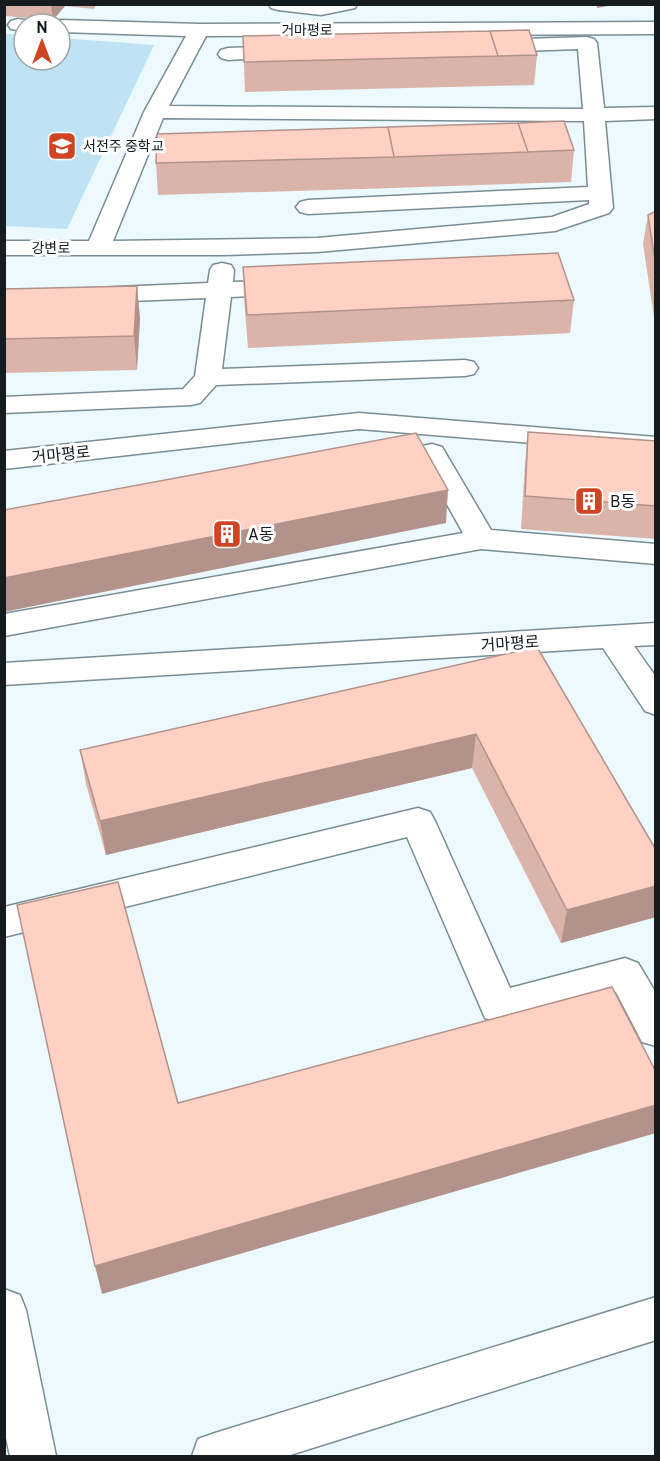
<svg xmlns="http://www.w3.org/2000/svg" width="660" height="1461" viewBox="0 0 660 1461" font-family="Overpass,'Noto Sans KR',sans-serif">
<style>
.green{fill:#bee4f3}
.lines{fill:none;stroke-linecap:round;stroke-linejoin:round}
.minor-casing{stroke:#798d95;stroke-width:3}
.minor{fill:#fff;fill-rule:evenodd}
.wall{fill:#dbb4a9}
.shaded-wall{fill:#b2928a}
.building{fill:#ffd1c5;stroke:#b2928a;stroke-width:1.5}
.labels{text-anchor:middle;stroke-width:6;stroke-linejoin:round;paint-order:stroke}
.far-street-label{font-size:14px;fill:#141c1f;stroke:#fff}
.far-poi-label{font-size:14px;fill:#141c1f;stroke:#fff;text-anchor:start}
.street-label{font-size:16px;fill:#141c1f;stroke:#fff}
.poi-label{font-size:16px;fill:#141c1f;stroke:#fff;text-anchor:start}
</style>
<rect width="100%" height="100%" fill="#ecf9fe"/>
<!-- green -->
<path class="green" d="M 5,34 L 24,35 L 24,60 L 60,60 L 60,38 L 154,45 L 67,229 L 5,226 Z"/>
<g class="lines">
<!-- minor casing -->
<g class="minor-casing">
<path id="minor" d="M 269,4 L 357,4 L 355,8 L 321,15 L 278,10 L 271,8 Z
M 18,19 L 31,21 L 33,24 L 24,24 L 24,31 L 11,29 L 8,25 L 11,21 Z
M 60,20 L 199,24 L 656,22 L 656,34 L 206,36 L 169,106 L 583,109 L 578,49 L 490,52 L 483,50 L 480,46 L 483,42 L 490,40 L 587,37 L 594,39 L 597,43 L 604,108 L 656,107 L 656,119 L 605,121 L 613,208 L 609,213 L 555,231 L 317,252 L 224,255 L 4,255 L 4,241 L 89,241 L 144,112 L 186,36 L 60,32 L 60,24 L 52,24 ZM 163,118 L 584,121 L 588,187 L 308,200 L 300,202 L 296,207 L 300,212 L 308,214 L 589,200 L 589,204 L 552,217 L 317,238 L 113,241 Z
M 289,46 L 296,48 L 299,52 L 296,56 L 228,60 L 221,58 L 218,54 L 221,50 L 228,48 Z
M 222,263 L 231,265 L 234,270 L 233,282 L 287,280 L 296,282 L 299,287 L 296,292 L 287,294 L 231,297 L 222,369 L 465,360 L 474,362 L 478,368 L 474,374 L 465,376 L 216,385 L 200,403 L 191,405 L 4,413 L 4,397 L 183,389 L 195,376 L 206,298 L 4,306 L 4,292 L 208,283 L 210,270 L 213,265 Z
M 359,413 L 656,437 L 656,453 L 359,429 L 4,469 L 4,451 Z
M 432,444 L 442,447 L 491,530 L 656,544 L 656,564 L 481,549 L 4,636 L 4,614 L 463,533 L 424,463 L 384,471 L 374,468 L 370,462 L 374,456 Z
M 656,623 L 656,645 L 634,646 L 656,677 L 656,715 L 645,711 L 603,648 L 4,685 L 4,663 Z
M 418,808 L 430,812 L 435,821 L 510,988 L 625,958 L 638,963 L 656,993 L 656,1046 L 642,1042 L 616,992 L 499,1023 L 485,1018 L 407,837 L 4,937 L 4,907 Z
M 4,1289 L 20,1295 L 26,1310 L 56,1456 L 10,1456 L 4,1429 Z
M 656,1297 L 656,1340 L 287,1456 L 192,1456 L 198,1439 L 215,1433 Z"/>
</g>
<!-- minor -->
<use href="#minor" class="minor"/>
</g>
<!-- wall -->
<path class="wall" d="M 4,4 L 97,4 L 94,9 L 65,6 L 53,20 L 4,16 Z
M 243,36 L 537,55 L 534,85 L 245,92 Z
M 574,150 L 571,182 L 393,188 L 158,195 L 156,163 Z
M 656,211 L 656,330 L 643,244 L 648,215 Z
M 243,267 L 574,300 L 570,333 L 248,348 L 244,299 Z
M 137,286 L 140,319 L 137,370 L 4,373 L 4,289 Z
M 528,432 L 656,441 L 656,539 L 521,529 L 525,465 Z
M 537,647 L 656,850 L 656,917 L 561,943 L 472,768 L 106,855 L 86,784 L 80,750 Z"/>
<!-- shaded-wall -->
<path class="shaded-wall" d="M 51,4 L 64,4 L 65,6 L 53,20 Z
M 598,4 L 619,4 L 597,8 Z
M 137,286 L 140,319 L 137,370 L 134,336 Z
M 448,490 L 446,523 L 4,612 L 4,578 Z
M 476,734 L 472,768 L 106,855 L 100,821 Z
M 656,886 L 656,917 L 561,943 L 567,910 Z
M 656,1105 L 656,1133 L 102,1294 L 95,1266 Z"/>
<!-- building -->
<path class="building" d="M 529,30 L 537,55 L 498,56 L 490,31 Z
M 490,31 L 498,56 L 244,62 L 243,36 Z
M 564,121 L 574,150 L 528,152 L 518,123 Z
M 518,123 L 528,152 L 394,157 L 388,127 Z
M 388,127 L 394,157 L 156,163 L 157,134 Z
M 656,211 L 656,267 L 648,215 Z
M 558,253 L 574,300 L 247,315 L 243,267 Z
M 137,286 L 134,336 L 4,339 L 4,289 Z
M 528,432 L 656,441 L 656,506 L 525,496 Z
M 416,433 L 448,490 L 4,578 L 4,510 Z
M 537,647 L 656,850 L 656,886 L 567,910 L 476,734 L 100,821 L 80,750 Z
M 118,882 L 178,1103 L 612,987 L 656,1072 L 656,1105 L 95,1266 L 17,905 Z"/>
<!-- icons -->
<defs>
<g id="school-square" transform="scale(1.5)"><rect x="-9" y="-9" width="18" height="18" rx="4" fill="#cf4524" stroke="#fff"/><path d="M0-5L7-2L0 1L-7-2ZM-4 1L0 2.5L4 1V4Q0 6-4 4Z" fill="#fff"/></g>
<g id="building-square" transform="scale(1.5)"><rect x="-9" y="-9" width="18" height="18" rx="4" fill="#cf4524" stroke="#fff"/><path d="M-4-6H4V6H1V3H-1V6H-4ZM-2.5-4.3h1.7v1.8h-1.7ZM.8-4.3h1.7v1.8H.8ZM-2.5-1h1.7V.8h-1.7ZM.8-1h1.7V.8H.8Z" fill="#fff"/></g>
</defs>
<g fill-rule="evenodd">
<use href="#school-square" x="62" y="146"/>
<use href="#building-square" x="589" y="501"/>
<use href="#building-square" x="227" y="534"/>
</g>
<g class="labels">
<!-- far-street labels -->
<g class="far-street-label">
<text x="307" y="35">거마평로</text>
<text x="51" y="253">강변로</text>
</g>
<!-- far-poi labels -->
<g class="far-poi-label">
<text x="83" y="151">서전주 중학교</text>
</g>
<!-- street labels -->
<g class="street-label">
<text transform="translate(61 454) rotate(-6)" y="6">거마평로</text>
<text transform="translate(510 643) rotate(-4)" y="6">거마평로</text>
</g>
<!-- poi labels -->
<g class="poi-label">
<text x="610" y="507">B동</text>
<text x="248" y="540">A동</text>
</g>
</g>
<!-- border -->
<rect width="660" height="1461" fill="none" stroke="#141c1f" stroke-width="12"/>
<!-- north arrow -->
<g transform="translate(42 42)"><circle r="28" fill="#ffffff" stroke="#a1a4a5" stroke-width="1.5"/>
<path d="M0-4.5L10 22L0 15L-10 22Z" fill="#cf4524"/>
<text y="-9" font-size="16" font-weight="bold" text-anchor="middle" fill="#141c1f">N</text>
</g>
</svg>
